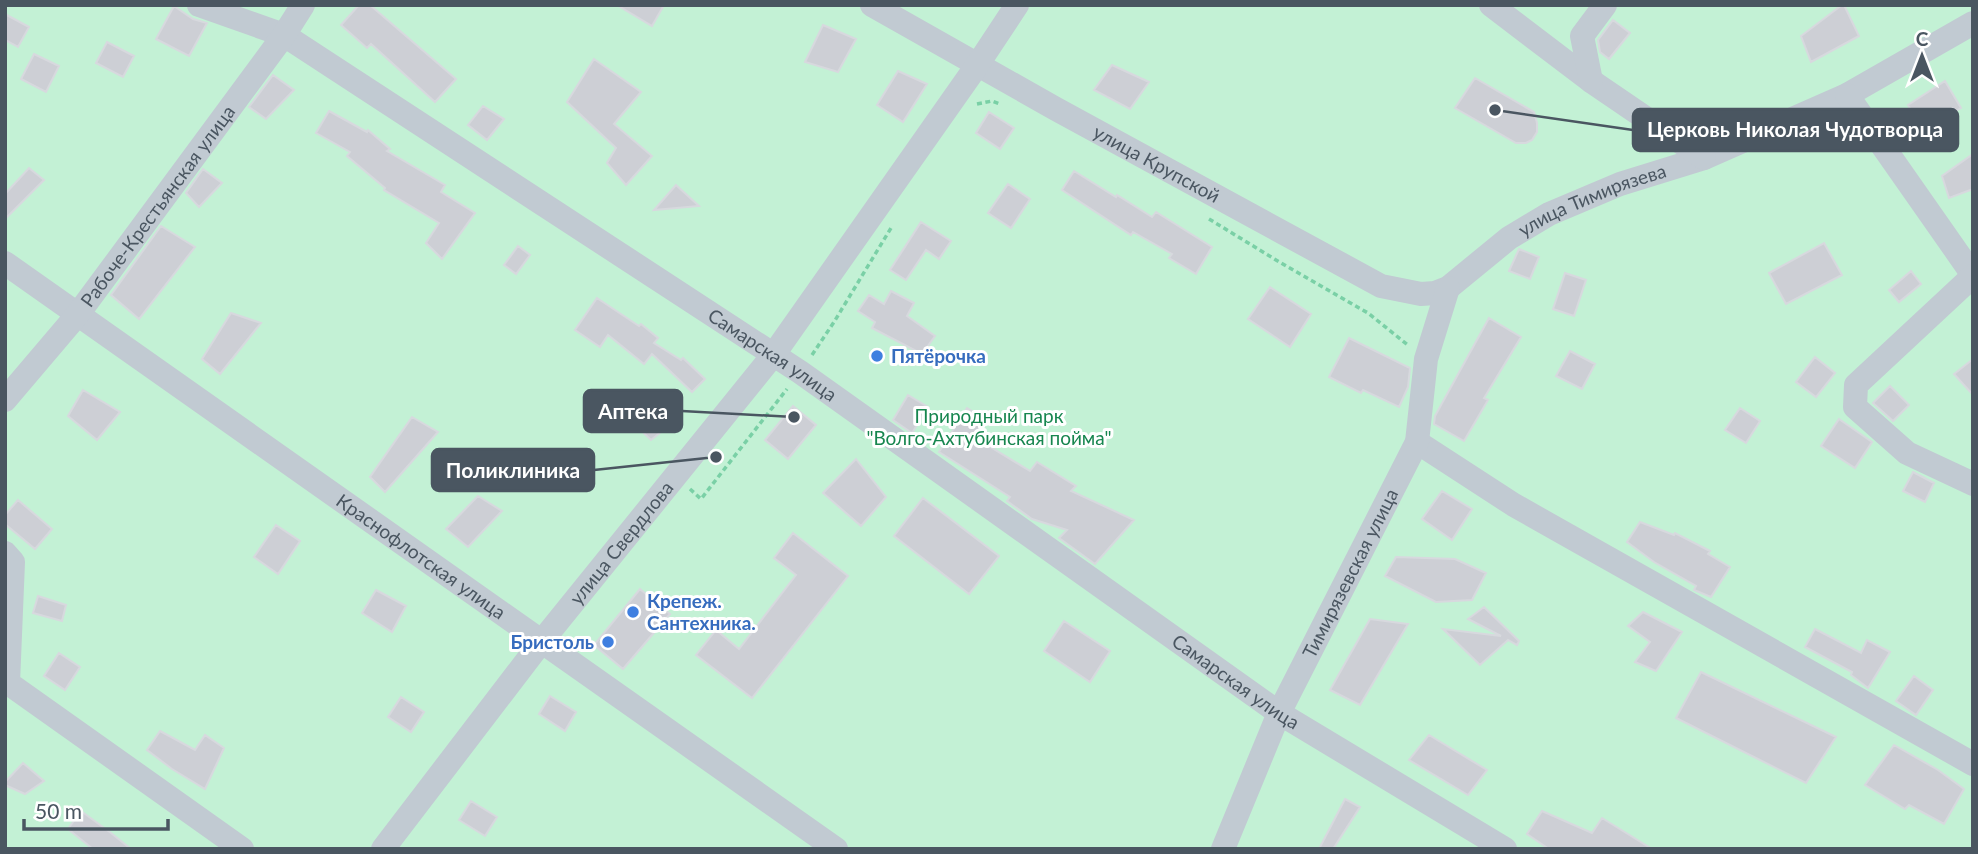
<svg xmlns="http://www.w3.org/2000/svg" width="1978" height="854" viewBox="0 0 1978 854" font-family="Lato,sans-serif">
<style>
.green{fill:#c3f1d5}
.building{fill:#cdcfd5;stroke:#d7d9de;stroke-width:2}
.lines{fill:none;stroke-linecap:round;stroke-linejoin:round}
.path{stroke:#7ad0a6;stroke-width:3.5;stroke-dasharray:5 3.5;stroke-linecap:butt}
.minor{stroke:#c1cad2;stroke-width:24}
.shop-dot{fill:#3f7fe0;stroke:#fff;stroke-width:2.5}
.labels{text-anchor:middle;stroke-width:6;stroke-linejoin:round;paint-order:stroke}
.street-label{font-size:19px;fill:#4a5661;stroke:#fff}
.shop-label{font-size:19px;font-weight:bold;fill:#366cbe;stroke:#fff;text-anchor:start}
.park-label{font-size:19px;fill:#17864f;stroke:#fff}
.leader{fill:none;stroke:#4a5661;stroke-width:2.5}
.callout-dot{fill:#4a5661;stroke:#fff;stroke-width:2.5}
.callout{fill:#4a5661;stroke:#4a5661;stroke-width:2.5}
.callout-label{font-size:21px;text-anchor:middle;font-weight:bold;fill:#fff}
</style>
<rect width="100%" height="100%" fill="#f5f3f3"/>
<!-- green -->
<path class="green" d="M 5,5 L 1973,5 L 1973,849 L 5,849 Z"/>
<!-- building -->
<path class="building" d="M 359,5 L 370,5 L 456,79 L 435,102 L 371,44 L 367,48 L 341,25 Z
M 617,5 L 664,5 L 652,26 Z
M 1842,5 L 1844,5 L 1859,36 L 1811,62 L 1801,36 Z
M 174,6 L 193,19 L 207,23 L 189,56 L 156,39 Z
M 5,14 L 29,27 L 18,47 L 5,40 Z
M 1613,20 L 1630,33 L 1609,59 L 1600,52 L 1598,40 Z
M 823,25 L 856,39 L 838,72 L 805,62 Z
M 107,42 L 134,56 L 123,77 L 96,63 Z
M 34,54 L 59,66 L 46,92 L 21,79 Z
M 594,59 L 641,92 L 614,124 L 652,156 L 626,185 L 607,163 L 616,148 L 567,102 Z
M 1112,65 L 1149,82 L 1130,109 L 1094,90 Z
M 898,71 L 927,84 L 903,122 L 877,105 Z
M 273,75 L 294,90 L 266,119 L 249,107 Z
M 1475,78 L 1534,112 L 1537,123 L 1537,132 L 1532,140 L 1526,143 L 1516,143 L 1455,108 Z
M 1945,81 L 1961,108 L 1938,121 L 1945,134 L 1927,144 L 1920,130 L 1922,129 L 1908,105 Z
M 483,106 L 504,119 L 487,140 L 468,125 Z
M 329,111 L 367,132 L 368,130 L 390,149 L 387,151 L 445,185 L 441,192 L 475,213 L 442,259 L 426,243 L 439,223 L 384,190 L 385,188 L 347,156 L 350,152 L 316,133 Z
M 989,112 L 1014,128 L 1000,149 L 976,133 Z
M 1973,154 L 1973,189 L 1949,198 L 1942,176 Z
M 29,168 L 44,180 L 5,219 L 5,194 Z
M 203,169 L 222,183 L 199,207 L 186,193 Z
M 1074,171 L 1116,197 L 1117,195 L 1152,217 L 1156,212 L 1212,247 L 1196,274 L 1169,258 L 1172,254 L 1133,232 L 1131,235 L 1062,190 Z
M 1008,184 L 1030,199 L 1011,228 L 988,213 Z
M 676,185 L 699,206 L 654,210 Z
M 921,222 L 951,241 L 939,259 L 926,250 L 906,280 L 890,270 Z
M 161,226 L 195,247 L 139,319 L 111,295 Z
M 1824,243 L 1842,275 L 1786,304 L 1769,273 Z
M 518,246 L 530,255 L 516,274 L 504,265 Z
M 1519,249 L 1539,257 L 1530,279 L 1509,271 Z
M 1911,271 L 1921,284 L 1899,302 L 1889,290 Z
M 1565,273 L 1586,280 L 1574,316 L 1553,309 Z
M 1270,287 L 1311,314 L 1290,347 L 1248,319 Z
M 891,291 L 914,303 L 907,316 L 935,336 L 922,354 L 872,328 L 875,322 L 858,311 L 869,295 L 884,304 Z
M 597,298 L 639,326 L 641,324 L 658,338 L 654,343 L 681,360 L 683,358 L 705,379 L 692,392 L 652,354 L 644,364 L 608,335 L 600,347 L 575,330 Z
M 231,313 L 261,323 L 220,374 L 202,359 Z
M 1489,318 L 1521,337 L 1484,398 L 1488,400 L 1464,441 L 1434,424 L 1435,416 Z
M 1349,338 L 1410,368 L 1408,387 L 1399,407 L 1363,390 L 1361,393 L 1329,377 Z
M 1570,351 L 1595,364 L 1582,389 L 1556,376 Z
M 1815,357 L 1835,373 L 1816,397 L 1796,382 Z
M 1973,359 L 1973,395 L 1954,374 Z
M 1890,386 L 1909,405 L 1893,421 L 1873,403 Z
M 83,390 L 120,412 L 97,440 L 68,416 Z
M 908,395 L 928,407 L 912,433 L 893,420 Z
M 646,397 L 676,420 L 651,440 L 627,417 Z
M 793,406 L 816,425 L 788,459 L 765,440 Z
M 967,408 L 985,419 L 974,437 L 1030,471 L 1037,462 L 1076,486 L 1071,491 L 1134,520 L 1095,564 L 1059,538 L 1067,530 L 1032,519 L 1007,501 L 1010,497 L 939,452 Z
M 1740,408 L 1760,421 L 1746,443 L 1725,430 Z
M 412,417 L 438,432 L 385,492 L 370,477 Z
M 1839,419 L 1872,442 L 1855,468 L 1821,446 Z
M 856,459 L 886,497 L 861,526 L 823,493 Z
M 1913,472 L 1934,483 L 1925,502 L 1903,491 Z
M 1442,491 L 1472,509 L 1452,540 L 1422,519 Z
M 478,496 L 502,511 L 468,547 L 446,529 Z
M 923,498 L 999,556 L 969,594 L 894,536 Z
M 18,500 L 52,529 L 35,549 L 5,524 L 5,515 Z
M 1640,522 L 1674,535 L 1675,533 L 1710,551 L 1708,554 L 1730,567 L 1711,597 L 1694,590 L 1696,586 L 1654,562 L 1627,542 Z
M 276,525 L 300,541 L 278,574 L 254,557 Z
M 793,533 L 848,576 L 752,698 L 696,655 L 716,630 L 739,649 L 796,575 L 774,558 Z
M 1396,557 L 1455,559 L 1486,573 L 1472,600 L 1436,602 L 1385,576 Z
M 640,589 L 670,614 L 623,669 L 594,645 Z
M 376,590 L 406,606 L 392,632 L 362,613 Z
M 38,596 L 66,605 L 62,621 L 33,613 Z
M 1484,607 L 1519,641 L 1517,645 L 1508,640 L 1480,665 L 1443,629 L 1501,636 L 1468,619 Z
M 1643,612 L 1682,632 L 1656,671 L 1635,662 L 1650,642 L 1628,626 Z
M 1370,619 L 1408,624 L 1360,705 L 1330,690 Z
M 1064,621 L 1110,651 L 1090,682 L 1044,651 Z
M 1815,629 L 1861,653 L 1867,640 L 1890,652 L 1868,688 L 1851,675 L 1852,672 L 1805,647 Z
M 59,653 L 80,667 L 65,690 L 44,676 Z
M 1701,672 L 1836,737 L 1806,783 L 1676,718 Z
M 1914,676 L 1933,690 L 1916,715 L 1896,701 Z
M 550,696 L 576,712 L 565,731 L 539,714 Z
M 401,697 L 424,712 L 411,732 L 388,717 Z
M 160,731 L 195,750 L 205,735 L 224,748 L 205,789 L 172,769 L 147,750 Z
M 1429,735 L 1487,770 L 1468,795 L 1409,760 Z
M 1894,745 L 1938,770 L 1964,789 L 1944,824 L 1909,805 L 1905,809 L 1865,785 Z
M 23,763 L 44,781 L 25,794 L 5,785 L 5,782 Z
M 1345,799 L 1360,807 L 1333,849 L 1319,849 Z
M 471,801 L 497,817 L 485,836 L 459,820 Z
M 81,811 L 111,833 L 131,849 L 93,849 L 68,829 Z
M 1542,811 L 1592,833 L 1602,818 L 1652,849 L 1549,849 L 1527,834 Z"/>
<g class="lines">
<!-- path -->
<path class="path" d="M 977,104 L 992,101 L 1000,104
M 1209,219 L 1281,263 L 1368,313 L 1409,346
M 812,355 L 834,322 L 891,228
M 690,489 L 701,499 L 787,389"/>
<!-- minor -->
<g class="minor">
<path id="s1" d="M 199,5 L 284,35 L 800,372 L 1279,713 L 1505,849"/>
<path id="s2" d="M 872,5 L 1056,109 L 1381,286 L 1421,294 L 1435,293 L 1448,288 L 1509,238 L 1549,214 L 1620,184 L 1704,158 L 1847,95 L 1973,23"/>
<path d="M 1491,5 L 1591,81 L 1704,158"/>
<path d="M 1591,81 L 1582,36 L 1605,5"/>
<path d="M 1847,95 L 1973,275"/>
<path id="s3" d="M 5,263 L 836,849"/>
<path d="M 1973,276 L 1856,385 L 1855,407 L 1907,453 L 1973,484"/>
<path id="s4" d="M 5,400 L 78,314 L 284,35 L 303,5"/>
<path d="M 1417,442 L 1514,505 L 1973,764"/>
<path d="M 5,553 L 13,562 L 8,683 L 242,849"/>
<path id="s5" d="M 383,849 L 542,641 L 774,354 L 978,64 L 1017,5"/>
<path id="s6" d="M 1223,849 L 1279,713 L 1417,442 L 1426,359 L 1448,288"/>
</g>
</g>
<!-- markers -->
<g class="shop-dot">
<circle cx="877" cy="356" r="7"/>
<circle cx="633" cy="612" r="7"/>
<circle cx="608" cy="642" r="7"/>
</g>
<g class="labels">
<!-- street labels -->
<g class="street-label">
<text dy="7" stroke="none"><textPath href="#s2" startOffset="326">улица Крупской</textPath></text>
<text dy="7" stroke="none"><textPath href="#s2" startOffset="821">улица Тимирязева</textPath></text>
<text dy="7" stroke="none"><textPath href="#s4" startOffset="247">Рабоче-Крестьянская улица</textPath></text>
<text dy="7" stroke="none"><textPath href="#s1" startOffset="674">Самарская улица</textPath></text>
<text dy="7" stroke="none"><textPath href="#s5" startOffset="388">улица Свердлова</textPath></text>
<text dy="7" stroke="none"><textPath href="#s3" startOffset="509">Краснофлотская улица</textPath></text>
<text dy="7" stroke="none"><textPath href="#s6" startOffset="304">Тимирязевская улица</textPath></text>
<text dy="7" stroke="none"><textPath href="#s1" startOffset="1241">Самарская улица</textPath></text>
</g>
<!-- shop labels -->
<g class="shop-label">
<text x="891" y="363">Пятёрочка</text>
<text x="647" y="608">Крепеж.<tspan x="647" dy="22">Сантехника.</tspan></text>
<text x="594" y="649" text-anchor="end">Бристоль</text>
</g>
<!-- park labels -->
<g class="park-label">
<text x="989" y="423">Природный парк<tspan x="989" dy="22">"Волго-Ахтубинская пойма"</tspan></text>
</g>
</g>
<!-- callouts -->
<path class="leader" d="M1495 110L1633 130M794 417L682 411M716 457L594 470"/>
<g class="callout-dot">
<circle cx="1495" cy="110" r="7"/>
<circle cx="794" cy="417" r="7"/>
<circle cx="716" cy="457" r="7"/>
</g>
<g class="callout">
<rect x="1633" y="109" width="325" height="42" rx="7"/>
<rect x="584" y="390" width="98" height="42" rx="7"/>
<rect x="432" y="449" width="162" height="42" rx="7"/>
</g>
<g class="callout-label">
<text x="1795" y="137">Церковь Николая Чудотворца</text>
<text x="633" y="419">Аптека</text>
<text x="513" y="478">Поликлиника</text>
</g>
<!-- border -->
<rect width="1978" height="854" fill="none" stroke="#4a5661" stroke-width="14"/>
<!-- north arrow -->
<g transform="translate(1922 56)" stroke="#ffffff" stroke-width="5" paint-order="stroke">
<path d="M0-5L12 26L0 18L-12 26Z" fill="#4a5661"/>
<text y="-10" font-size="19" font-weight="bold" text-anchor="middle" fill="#4a5661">С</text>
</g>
<!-- scale -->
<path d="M24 819v10h144v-10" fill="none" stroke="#4a5661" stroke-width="3.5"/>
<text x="35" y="819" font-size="21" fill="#4a5661" stroke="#ffffff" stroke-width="5" paint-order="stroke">50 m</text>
</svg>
